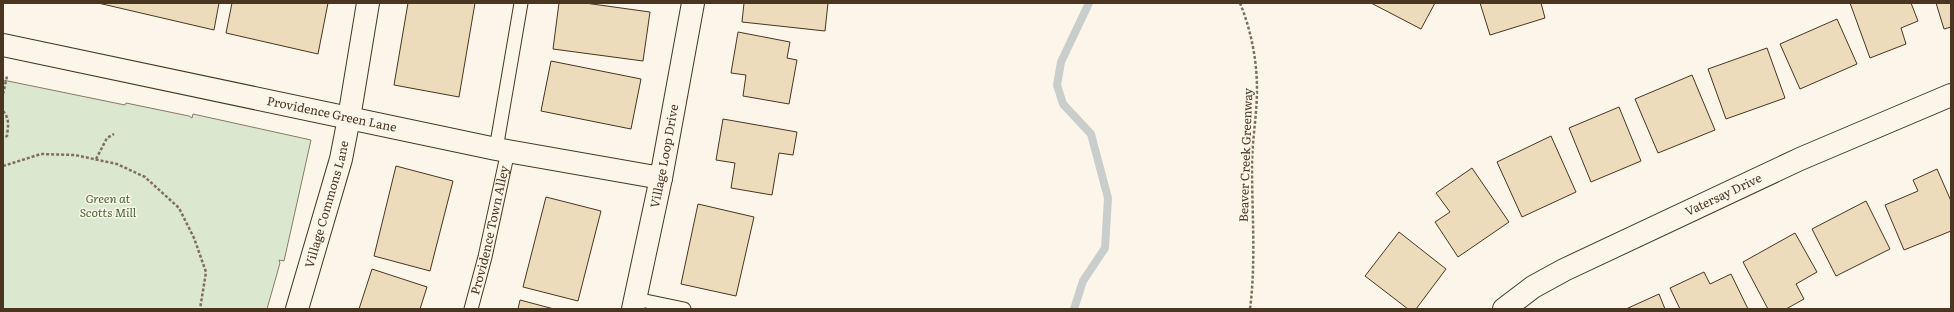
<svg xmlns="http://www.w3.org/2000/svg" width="1954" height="312" viewBox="0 0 1954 312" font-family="Literata,serif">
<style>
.green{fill:#dce7d0;stroke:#887966}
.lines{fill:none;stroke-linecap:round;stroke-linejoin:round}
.stream{stroke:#c9cecd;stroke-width:8}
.building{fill:#ecdcbc;stroke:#4a3520}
.service-casing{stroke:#4a3520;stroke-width:15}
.minor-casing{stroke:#4a3520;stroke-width:24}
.path{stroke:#7f6f5c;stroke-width:2.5;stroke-dasharray:3 2;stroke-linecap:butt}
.service{stroke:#fbf6e9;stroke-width:13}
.minor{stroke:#fbf6e9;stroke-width:22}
.labels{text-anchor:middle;stroke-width:3;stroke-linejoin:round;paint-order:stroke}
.street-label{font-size:12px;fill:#4a3520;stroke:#fbf6e9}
.park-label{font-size:12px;font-style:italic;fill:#436837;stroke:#fbf6e9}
</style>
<rect width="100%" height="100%" fill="#fbf6e9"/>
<path class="green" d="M 3,80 L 125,105 L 126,103 L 189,116 L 192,118 L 193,114 L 311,140 L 284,261 L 279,260 L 280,263 L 267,309 L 3,309 Z"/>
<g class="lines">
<path class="stream" d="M 1074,309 L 1083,281 L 1105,248 L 1108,198 L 1091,134 L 1063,104 L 1057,85 L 1061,62 L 1089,3"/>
</g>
<path class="building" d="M 98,3 L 219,3 L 214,30 Z
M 232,3 L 328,3 L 318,54 L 226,33 Z
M 408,3 L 475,3 L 459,97 L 394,85 Z
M 559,3 L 585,3 L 650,12 L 643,61 L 553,49 Z
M 744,3 L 828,3 L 825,31 L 742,22 Z
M 1371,3 L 1435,3 L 1421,29 Z
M 1480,3 L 1541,3 L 1545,18 L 1490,35 Z
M 1850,3 L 1911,3 L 1918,21 L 1901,28 L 1906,44 L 1870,58 Z
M 1936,3 L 1951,3 L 1951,27 L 1944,29 Z
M 1837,19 L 1857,64 L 1800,89 L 1780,44 Z
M 738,32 L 790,42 L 787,58 L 797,60 L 789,104 L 743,96 L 746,75 L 731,73 Z
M 1767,48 L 1785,98 L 1726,119 L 1708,69 Z
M 551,61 L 641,79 L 631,129 L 541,111 Z
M 1692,75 L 1715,130 L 1658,153 L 1635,99 Z
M 1619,107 L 1641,161 L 1591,182 L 1569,128 Z
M 723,119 L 797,132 L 793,155 L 779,153 L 772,195 L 731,188 L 735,163 L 716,160 Z
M 1551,136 L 1576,192 L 1522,217 L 1497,162 Z
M 396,166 L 453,181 L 430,271 L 374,256 Z
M 1472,168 L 1509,222 L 1458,257 L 1435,222 L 1450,212 L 1436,193 Z
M 1937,169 L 1951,201 L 1951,231 L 1904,250 L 1885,205 L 1918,191 L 1913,180 Z
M 546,197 L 601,211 L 578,301 L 523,287 Z
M 1866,201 L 1890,249 L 1836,276 L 1812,229 Z
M 698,204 L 754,217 L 736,296 L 681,284 Z
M 1399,232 L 1446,269 L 1416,309 L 1408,309 L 1365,276 Z
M 1795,233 L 1817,272 L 1796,284 L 1804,299 L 1786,309 L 1768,309 L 1743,262 Z
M 372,269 L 427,287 L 420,309 L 359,309 Z
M 1704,272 L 1710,284 L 1731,274 L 1748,309 L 1680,309 L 1670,288 Z
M 1659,294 L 1665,309 L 1626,309 Z
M 520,300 L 554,309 L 518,309 Z"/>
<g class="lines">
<defs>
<g id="service">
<path d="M 496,149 L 521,3"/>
<path d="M 636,299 L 684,309"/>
<path id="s1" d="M 471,309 L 485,257 L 508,151"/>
</g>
<g id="minor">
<path id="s2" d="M 3,45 L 496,149 L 661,178"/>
<path id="s3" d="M 297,309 L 341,159 L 349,118 L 368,3"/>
<path id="s4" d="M 633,309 L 661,178 L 693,3"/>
<path id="s5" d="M 1504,309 L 1533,287 L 1564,270 L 1800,159 L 1951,95"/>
</g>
</defs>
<use href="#service" class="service-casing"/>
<use href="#minor" class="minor-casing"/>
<path class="path" d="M 1240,3 C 1251,30 1257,60 1257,89 C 1257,115 1252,140 1252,166 C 1252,213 1256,262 1250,309
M 3,94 L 7,76
M 3,111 C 10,119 8,126 7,136 L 3,138
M 96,159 L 107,138 L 114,134
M 3,166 L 41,154 L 75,155 L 117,164 L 145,177 L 179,208 L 194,238 L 206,272 L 200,309"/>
<use href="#service" class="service"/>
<use href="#minor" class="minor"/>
</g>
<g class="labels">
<g class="street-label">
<text dy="4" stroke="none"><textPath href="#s2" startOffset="336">Providence Green Lane</textPath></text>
<text transform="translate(1246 155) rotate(-88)" y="4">Beaver Creek Greenway</text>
<text dy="4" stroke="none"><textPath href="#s4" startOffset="156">Village Loop Drive</textPath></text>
<text dy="4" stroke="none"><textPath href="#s5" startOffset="248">Vatersay Drive</textPath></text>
<text dy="4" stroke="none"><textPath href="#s3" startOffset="109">Village Commons Lane</textPath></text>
<text dy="4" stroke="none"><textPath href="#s1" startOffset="81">Providence Town Alley</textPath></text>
</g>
<g class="park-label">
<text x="108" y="203">Green at<tspan x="108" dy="14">Scotts Mill</tspan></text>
</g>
</g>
<rect width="1954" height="312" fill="none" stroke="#4a3520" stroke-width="8"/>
</svg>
